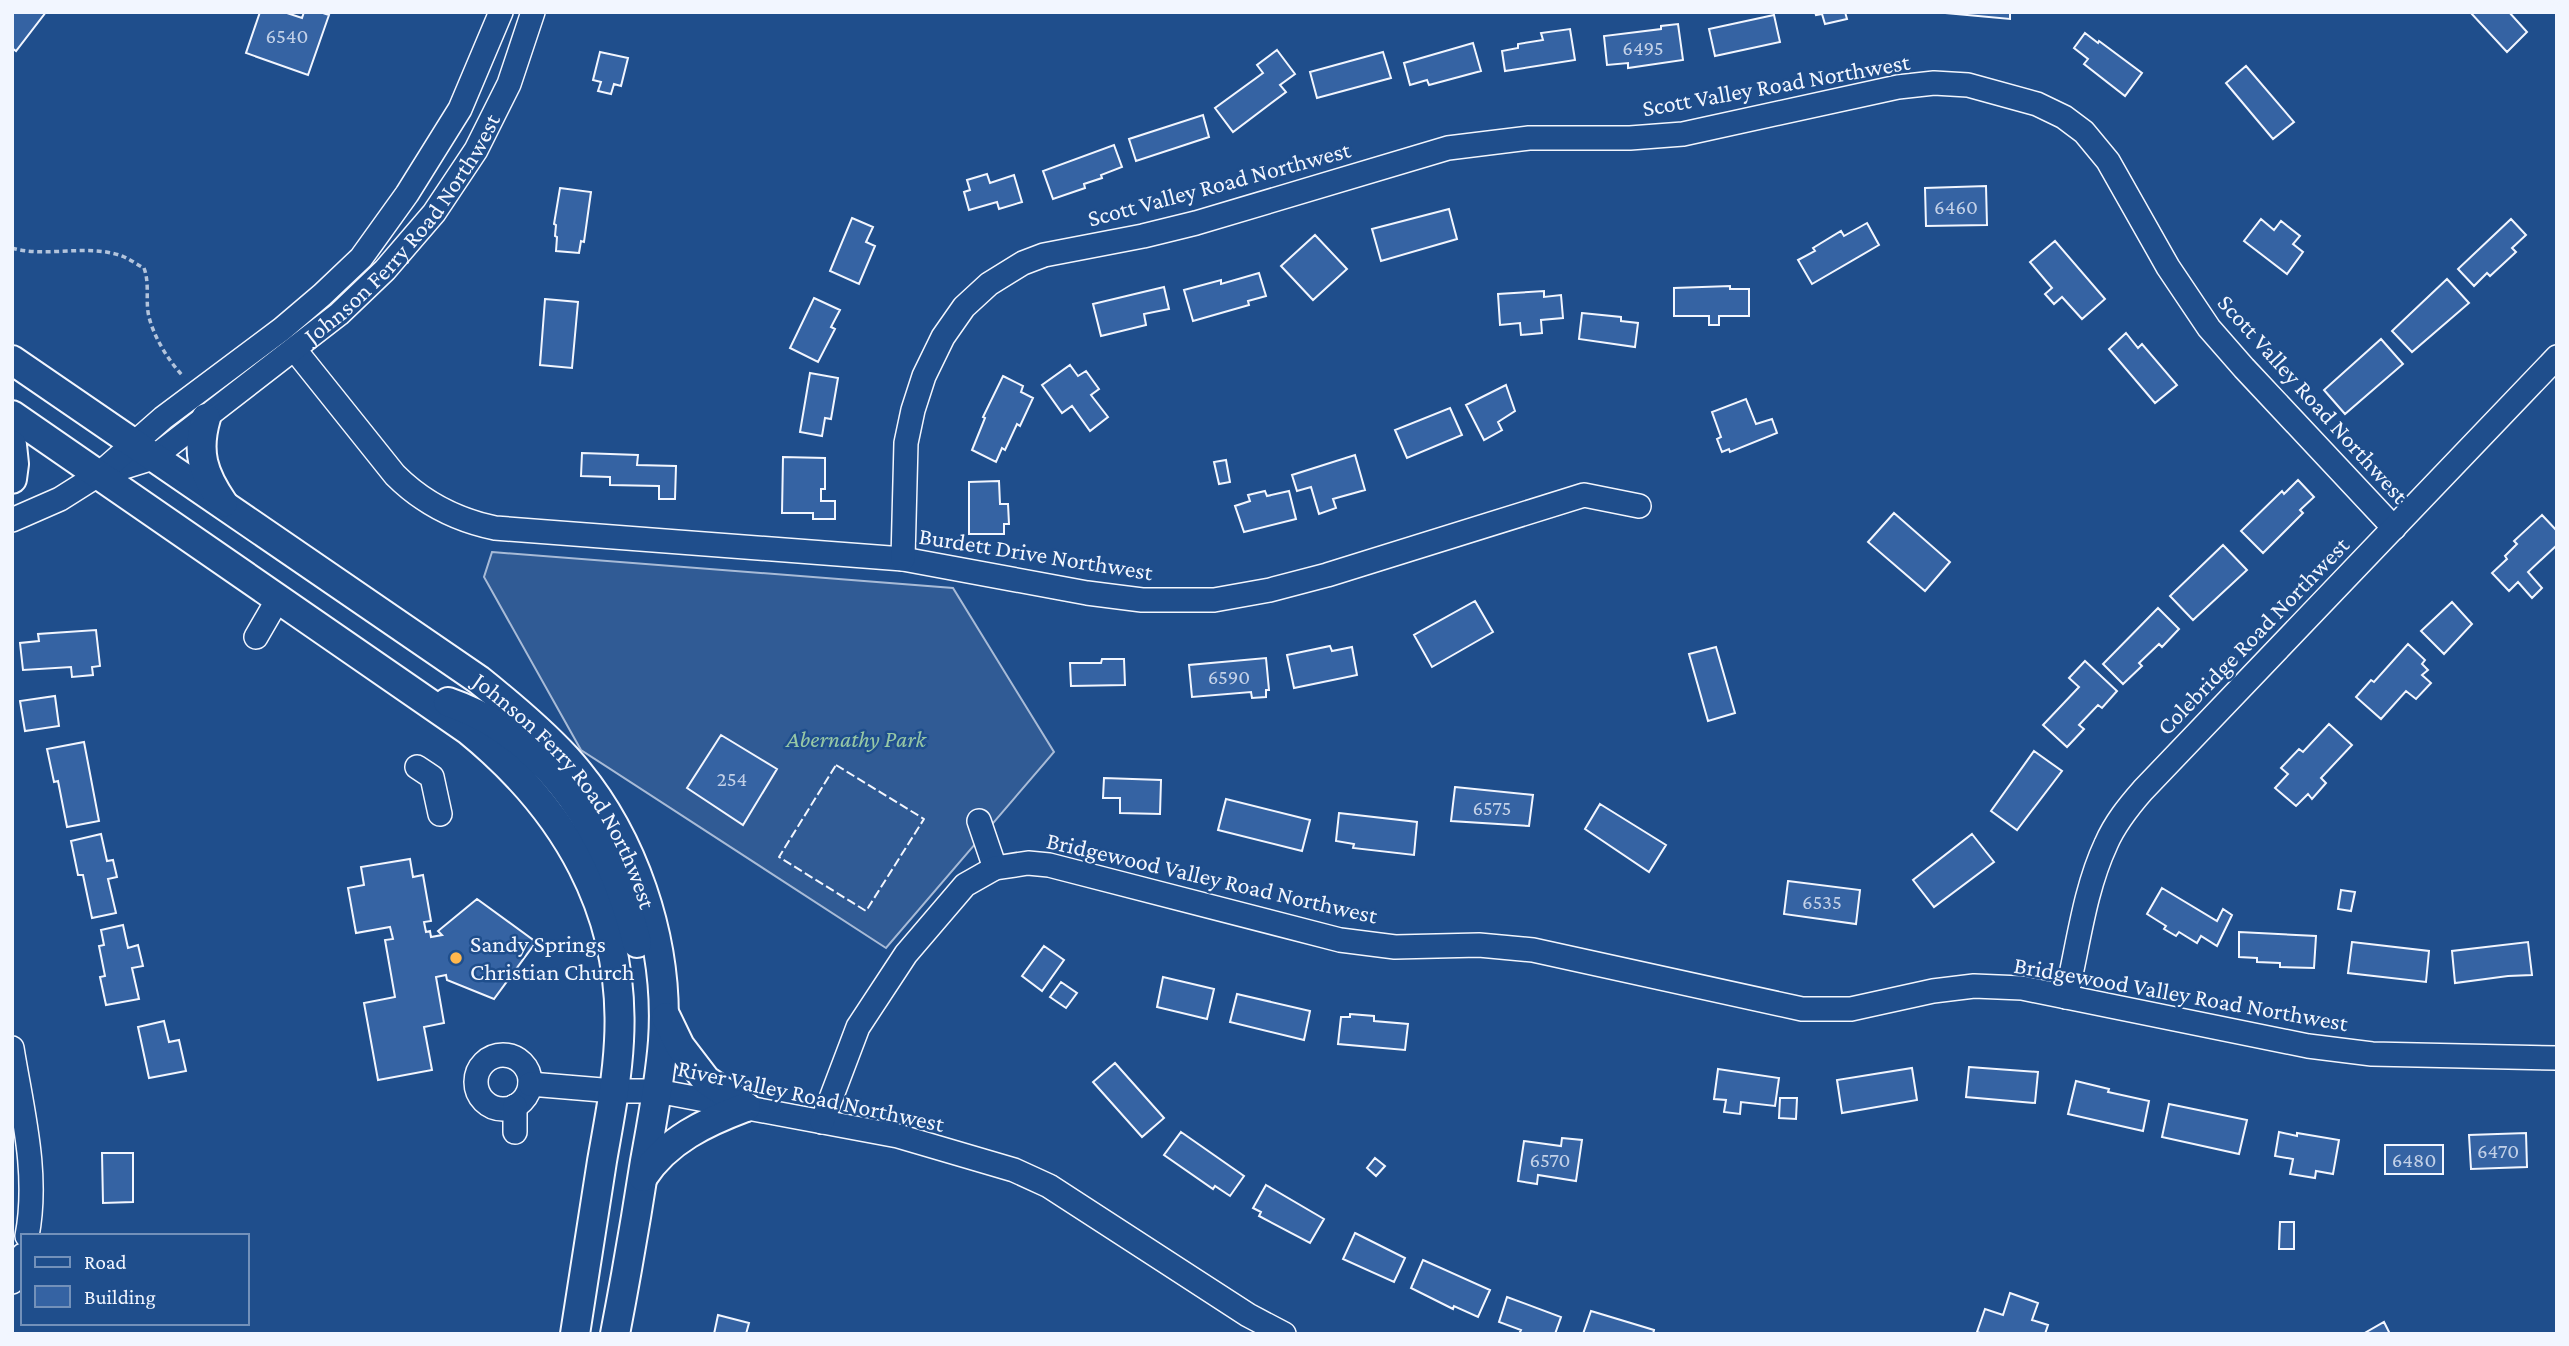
<svg xmlns="http://www.w3.org/2000/svg" width="2569" height="1346" viewBox="0 0 2569 1346" font-family="'Crimson Pro',serif">
<style>
.built{fill:#305b95;stroke:#a8bbd7;stroke-width:2}
.building{fill:#3563a3;stroke:#f2f6ff;stroke-width:2}
.lines{fill:none;stroke-linecap:round;stroke-linejoin:round}
.minor-casing{stroke:#f2f6ff;stroke-width:26}
.major-casing{stroke:#f2f6ff;stroke-width:32}
.path{stroke:#b3c4dc;stroke-width:3.5;stroke-dasharray:5 3.5;stroke-linecap:butt}
.minor{stroke:#1f4e8c;stroke-width:23}
.major{stroke:#1f4e8c;stroke-width:28}
.fence{stroke:#f2f6ff;stroke-width:2;stroke-dasharray:9 3.5;stroke-linecap:butt}
.poi-dot{fill:#ffb74d;stroke:#1f4e8c;stroke-width:2.5}
.labels{text-anchor:middle;stroke-width:5;stroke-linejoin:round;paint-order:stroke}
.number-label{font-size:21px;fill:#c3d1e8}
.street-label{font-size:24px;fill:#f2f6ff;stroke:#1f4e8c}
.park-label{font-size:24px;font-style:italic;fill:#97c8a6;stroke:#1f4e8c}
.poi-label{font-size:24px;fill:#f2f6ff;stroke:#1f4e8c;text-anchor:start}
</style>
<rect width="100%" height="100%" fill="#1f4e8c"/>
<path class="built" d="M 492,552 L 953,588 L 1054,752 L 886,948 L 581,750 L 484,577 Z"/>
<path class="building" d="M 12,12 L 46,12 L 16,51 L 12,48 Z
M 260,12 L 284,12 L 302,18 L 304,12 L 320,12 L 329,15 L 308,75 L 246,53 Z
M 1815,12 L 1845,12 L 1847,19 L 1825,24 L 1822,14 L 1816,15 Z
M 2010,12 L 2010,19 L 1946,13 L 1946,12 Z
M 2470,12 L 2509,12 L 2527,32 L 2507,52 Z
M 1774,15 L 1780,42 L 1715,56 L 1709,29 Z
M 1678,24 L 1683,60 L 1628,68 L 1628,63 L 1607,65 L 1604,36 L 1661,29 L 1661,26 Z
M 1570,29 L 1575,60 L 1505,71 L 1502,51 L 1518,48 L 1518,44 L 1543,40 L 1541,33 Z
M 2085,33 L 2098,43 L 2099,41 L 2142,73 L 2125,96 L 2084,64 L 2088,59 L 2074,48 Z
M 1473,43 L 1481,71 L 1429,85 L 1427,80 L 1410,85 L 1404,63 Z
M 1277,50 L 1295,74 L 1280,85 L 1286,92 L 1233,132 L 1215,108 L 1263,73 L 1257,65 Z
M 600,52 L 628,58 L 621,86 L 614,84 L 611,94 L 598,91 L 601,82 L 593,80 Z
M 1383,52 L 1391,78 L 1317,98 L 1310,72 Z
M 2246,66 L 2294,122 L 2273,139 L 2226,83 Z
M 1203,115 L 1209,137 L 1136,161 L 1129,139 Z
M 1114,145 L 1122,167 L 1101,175 L 1102,178 L 1084,184 L 1085,188 L 1053,199 L 1043,171 Z
M 987,174 L 990,183 L 1014,175 L 1022,202 L 999,209 L 997,202 L 969,210 L 964,192 L 970,190 L 967,180 Z
M 1986,186 L 1987,225 L 1926,226 L 1925,188 Z
M 560,188 L 591,192 L 584,242 L 581,241 L 579,253 L 556,251 L 557,237 L 555,236 L 556,225 L 554,224 Z
M 1449,209 L 1457,239 L 1381,261 L 1372,229 Z
M 852,218 L 873,227 L 866,242 L 875,246 L 859,284 L 830,271 Z
M 2261,219 L 2274,230 L 2281,221 L 2300,236 L 2293,244 L 2303,252 L 2287,274 L 2244,241 Z
M 2511,219 L 2526,235 L 2512,248 L 2516,252 L 2490,276 L 2487,273 L 2474,286 L 2458,269 Z
M 1867,223 L 1879,245 L 1812,284 L 1798,260 L 1815,251 L 1813,248 L 1841,231 L 1844,236 Z
M 1315,235 L 1347,269 L 1313,300 L 1281,266 Z
M 2055,241 L 2105,299 L 2082,319 L 2062,297 L 2054,304 L 2045,294 L 2052,288 L 2030,262 Z
M 1259,273 L 1266,296 L 1248,301 L 1249,305 L 1193,321 L 1184,290 L 1221,280 L 1221,284 Z
M 2447,279 L 2469,303 L 2412,352 L 2392,331 Z
M 1730,286 L 1730,289 L 1749,289 L 1749,316 L 1719,316 L 1719,325 L 1709,325 L 1709,316 L 1674,316 L 1674,288 Z
M 1164,287 L 1169,309 L 1144,314 L 1146,325 L 1101,336 L 1093,304 Z
M 1544,291 L 1544,297 L 1561,295 L 1563,318 L 1541,320 L 1542,333 L 1521,335 L 1520,323 L 1500,325 L 1498,294 Z
M 814,298 L 840,310 L 831,327 L 835,329 L 818,362 L 790,348 Z
M 545,299 L 578,302 L 572,368 L 540,365 Z
M 1582,313 L 1621,317 L 1621,321 L 1638,323 L 1635,347 L 1579,339 Z
M 2126,333 L 2138,348 L 2142,344 L 2177,385 L 2155,403 L 2109,349 Z
M 2381,339 L 2403,364 L 2345,414 L 2324,390 Z
M 1070,365 L 1078,376 L 1086,371 L 1099,389 L 1091,395 L 1108,417 L 1090,431 L 1072,406 L 1062,413 L 1042,385 Z
M 810,373 L 838,378 L 831,419 L 825,418 L 822,436 L 800,432 Z
M 1003,376 L 1023,386 L 1021,392 L 1033,398 L 1020,426 L 1017,424 L 1005,450 L 1002,448 L 996,462 L 972,450 L 985,418 L 983,417 Z
M 1506,385 L 1515,411 L 1498,422 L 1502,430 L 1484,440 L 1466,405 Z
M 1746,399 L 1756,424 L 1772,419 L 1777,433 L 1730,452 L 1729,449 L 1722,452 L 1717,439 L 1721,437 L 1712,412 Z
M 1450,408 L 1462,435 L 1407,458 L 1395,430 Z
M 582,453 L 638,455 L 637,465 L 676,466 L 675,499 L 659,499 L 659,486 L 610,485 L 610,477 L 581,476 Z
M 1355,455 L 1365,490 L 1333,499 L 1336,508 L 1319,514 L 1311,487 L 1297,491 L 1292,475 Z
M 783,457 L 825,458 L 825,489 L 821,489 L 821,501 L 835,501 L 835,519 L 813,519 L 813,513 L 782,513 Z
M 1226,460 L 1230,482 L 1219,484 L 1214,462 Z
M 2298,480 L 2314,497 L 2300,510 L 2303,513 L 2263,553 L 2241,531 L 2282,491 L 2284,494 Z
M 999,481 L 1000,504 L 1008,504 L 1009,524 L 1004,524 L 1004,534 L 969,534 L 969,482 Z
M 1265,491 L 1267,496 L 1289,491 L 1296,519 L 1244,532 L 1235,506 L 1250,501 L 1248,495 Z
M 1894,513 L 1950,562 L 1925,591 L 1868,542 Z
M 2542,515 L 2557,531 L 2557,545 L 2528,572 L 2542,588 L 2532,598 L 2518,582 L 2509,591 L 2492,573 L 2507,559 L 2505,556 L 2517,544 L 2514,541 Z
M 2223,545 L 2247,570 L 2193,620 L 2170,596 Z
M 1475,601 L 1493,632 L 1432,667 L 1414,635 Z
M 2452,602 L 2472,624 L 2444,654 L 2421,631 Z
M 2158,608 L 2179,629 L 2162,647 L 2159,644 L 2139,663 L 2142,666 L 2123,684 L 2103,664 Z
M 96,630 L 100,666 L 92,667 L 93,675 L 72,677 L 71,667 L 23,670 L 20,643 L 39,641 L 38,634 Z
M 2408,644 L 2425,660 L 2422,664 L 2428,670 L 2422,675 L 2431,683 L 2416,699 L 2406,691 L 2381,719 L 2356,697 L 2371,680 L 2374,682 Z
M 1330,646 L 1332,651 L 1352,647 L 1357,675 L 1294,688 L 1287,655 Z
M 1716,647 L 1735,713 L 1708,721 L 1689,654 Z
M 1266,658 L 1269,690 L 1266,690 L 1266,697 L 1252,698 L 1251,692 L 1192,697 L 1189,665 Z
M 1102,659 L 1124,659 L 1125,685 L 1071,686 L 1070,663 L 1101,663 Z
M 2085,661 L 2117,691 L 2102,708 L 2098,705 L 2079,725 L 2084,729 L 2067,747 L 2043,725 L 2079,687 L 2069,678 Z
M 55,696 L 59,726 L 25,731 L 20,701 Z
M 2329,724 L 2352,745 L 2321,778 L 2326,783 L 2312,799 L 2308,794 L 2296,806 L 2275,788 L 2288,774 L 2281,768 L 2299,749 L 2303,752 Z
M 721,735 L 777,769 L 743,825 L 687,788 Z
M 84,742 L 99,821 L 67,827 L 58,781 L 54,782 L 47,749 Z
M 2034,751 L 2062,771 L 2017,830 L 1991,811 Z
M 1104,778 L 1161,780 L 1160,814 L 1120,813 L 1120,798 L 1103,798 Z
M 1455,787 L 1533,795 L 1529,826 L 1451,821 Z
M 1226,799 L 1310,820 L 1302,851 L 1218,830 Z
M 1600,804 L 1666,845 L 1649,872 L 1585,829 Z
M 1339,813 L 1417,822 L 1414,855 L 1353,848 L 1354,844 L 1336,841 Z
M 101,834 L 107,861 L 113,860 L 117,877 L 108,879 L 116,913 L 92,918 L 83,875 L 78,875 L 71,841 Z
M 1972,834 L 1994,862 L 1934,907 L 1913,880 Z
M 410,859 L 413,877 L 423,875 L 431,921 L 424,922 L 426,932 L 430,931 L 431,937 L 442,935 L 438,931 L 477,899 L 536,942 L 494,999 L 447,980 L 446,975 L 436,977 L 444,1023 L 424,1027 L 432,1070 L 378,1080 L 364,1003 L 395,997 L 385,940 L 393,939 L 390,927 L 356,933 L 348,888 L 364,885 L 361,867 Z
M 1788,881 L 1860,890 L 1856,924 L 1784,914 Z
M 2162,888 L 2217,921 L 2223,909 L 2232,915 L 2217,946 L 2201,936 L 2197,943 L 2179,932 L 2176,936 L 2164,929 L 2166,926 L 2147,914 Z
M 2341,890 L 2355,892 L 2351,911 L 2338,909 Z
M 123,925 L 128,948 L 138,945 L 143,966 L 132,968 L 139,999 L 106,1005 L 100,977 L 105,976 L 99,946 L 104,945 L 101,930 Z
M 2239,932 L 2316,936 L 2314,968 L 2280,967 L 2280,963 L 2257,962 L 2257,958 L 2239,957 Z
M 2352,942 L 2429,951 L 2426,982 L 2348,973 Z
M 2528,942 L 2532,975 L 2508,976 L 2455,983 L 2452,951 Z
M 1044,946 L 1064,960 L 1042,991 L 1022,976 Z
M 1163,977 L 1214,989 L 1207,1019 L 1157,1007 Z
M 1061,982 L 1077,993 L 1066,1008 L 1050,997 Z
M 1237,994 L 1310,1011 L 1304,1040 L 1230,1022 Z
M 1350,1014 L 1374,1016 L 1374,1021 L 1408,1024 L 1405,1050 L 1338,1044 L 1341,1017 L 1350,1017 Z
M 164,1021 L 169,1042 L 179,1040 L 186,1071 L 149,1078 L 138,1027 Z
M 1115,1063 L 1164,1118 L 1142,1137 L 1093,1082 Z
M 1969,1067 L 2038,1072 L 2035,1103 L 1966,1097 Z
M 1912,1068 L 1917,1100 L 1842,1113 L 1837,1080 Z
M 1718,1069 L 1779,1078 L 1775,1106 L 1741,1102 L 1740,1114 L 1724,1112 L 1726,1100 L 1714,1099 Z
M 2076,1081 L 2109,1089 L 2108,1092 L 2149,1101 L 2143,1131 L 2068,1114 Z
M 1780,1098 L 1797,1098 L 1796,1119 L 1779,1118 Z
M 2169,1104 L 2247,1120 L 2239,1154 L 2162,1137 Z
M 1181,1132 L 1244,1176 L 1230,1196 L 1215,1186 L 1213,1189 L 1164,1155 Z
M 2279,1132 L 2297,1136 L 2297,1133 L 2339,1140 L 2333,1174 L 2316,1171 L 2315,1178 L 2290,1174 L 2293,1159 L 2275,1156 Z
M 2526,1133 L 2527,1167 L 2471,1169 L 2469,1135 Z
M 1562,1138 L 1582,1140 L 1576,1181 L 1538,1175 L 1537,1184 L 1518,1181 L 1524,1141 L 1561,1146 Z
M 2385,1145 L 2443,1145 L 2443,1174 L 2385,1174 Z
M 102,1153 L 133,1153 L 133,1202 L 103,1203 Z
M 1375,1158 L 1385,1166 L 1376,1176 L 1367,1168 Z
M 1266,1185 L 1324,1219 L 1310,1243 L 1259,1216 L 1261,1212 L 1253,1208 Z
M 2280,1222 L 2294,1222 L 2294,1249 L 2279,1249 Z
M 1355,1233 L 1405,1258 L 1394,1282 L 1343,1259 Z
M 1423,1260 L 1490,1290 L 1478,1317 L 1454,1306 L 1453,1309 L 1411,1288 Z
M 2010,1293 L 2038,1303 L 2032,1320 L 2048,1325 L 2045,1334 L 1983,1334 L 1977,1332 L 1985,1309 L 2003,1315 Z
M 1507,1297 L 1561,1317 L 1555,1334 L 1519,1334 L 1521,1330 L 1499,1322 Z
M 1591,1311 L 1654,1330 L 1653,1334 L 1583,1334 Z
M 718,1315 L 749,1323 L 746,1334 L 714,1334 Z
M 2384,1322 L 2390,1334 L 2363,1334 Z"/>
<g class="lines">
<defs>
<g id="minor">
<path d="M 295,350 L 395,475 C 423,503 456,520 495,528 L 903,559 L 1087,593 L 1142,600 L 1214,600 L 1270,590 L 1327,575 L 1584,495 L 1639,506"/>
<path id="s1" d="M 105,473 L 153,458 L 339,314 L 385,270 L 434,213 L 476,150 L 509,84 L 533,12"/>
<path d="M 12,520 L 60,499 L 98,475 L 163,418 L 282,329 L 322,295 L 361,258 L 407,194 L 460,109 L 501,12"/>
<path d="M 903,559 L 906,443 L 913,410 L 924,376 L 943,337 L 964,307 L 989,284 L 1023,263 L 1044,255 L 1143,236 L 1196,223 L 1448,148 L 1529,138 L 1630,138 L 1683,134 L 1898,87 L 1934,83 L 1968,85 L 2037,104 L 2064,117 L 2084,132 L 2108,161 L 2168,267 L 2209,328 L 2244,368 L 2394,528"/>
<path d="M 256,637 L 278,599"/>
<path d="M 417,767 L 432,777 L 440,814"/>
<path d="M 979,821 L 995,868"/>
<path d="M 2066,997 C 2078,947 2084,891 2106,844 C 2115,823 2129,806 2143,790 L 2557,357"/>
<path d="M 12,1048 C 22,1110 39,1173 27,1236"/>
<circle cx="503" cy="1082" r="27"/>
<path d="M 530,1084 L 614,1091 L 657,1091 L 898,1136 L 1014,1170 L 1049,1186 L 1248,1315 L 1284,1334"/>
<path d="M 822,1122 L 858,1027 L 906,954 L 965,885 L 995,868 L 1028,863 L 1049,865 L 1340,940 L 1395,947 L 1479,945 L 1533,950 L 1802,1009 L 1851,1009 L 1933,991 L 1974,986 L 2022,988 L 2308,1046 L 2372,1054 L 2557,1058"/>
<path d="M 515,1132 L 515,1106"/>
<path d="M 12,1282 L 23,1255"/>
</g>
<g id="major">
<path id="s2" d="M 12,360 L 479,680 C 509,704 539,729 566,758 C 633,832 670,940 663,1041 C 660,1081 652,1122 645,1161 C 636,1219 626,1277 615,1334"/>
<path d="M 12,415 L 468,730 C 565,809 626,912 619,1041 C 617,1081 609,1121 602,1161 C 593,1219 584,1276 575,1334"/>
<path d="M 206,418 C 196,452 203,474 223,503"/>
<path d="M 12,445 L 14,464 L 12,479"/>
<path d="M 448,702 C 551,737 612,841 637,943"/>
<path d="M 666,1017 L 680,1046 L 706,1080 L 746,1107"/>
<path d="M 643,1177 C 667,1140 706,1122 746,1107"/>
</g>
</defs>
<use href="#minor" class="minor-casing"/>
<use href="#major" class="major-casing"/>
<path class="path" d="M 12,248 C 46,258 84,244 119,255 C 127,257 136,264 144,268 C 150,284 145,301 149,317 C 154,337 168,360 182,375"/>
<use href="#minor" class="minor"/>
<use href="#major" class="major"/>
<path class="fence" d="M 836,765 L 924,819 L 866,911 L 779,857 Z"/>
</g>
<circle class="poi-dot" cx="456" cy="958" r="7"/>
<g class="labels">
<g class="number-label">
<text x="287" y="43">6540</text>
<text x="1643" y="55">6495</text>
<text x="1956" y="214">6460</text>
<text x="1229" y="684">6590</text>
<text x="732" y="786">254</text>
<text x="1492" y="815">6575</text>
<text x="1822" y="909">6535</text>
<text x="2498" y="1158">6470</text>
<text x="1550" y="1167">6570</text>
<text x="2414" y="1167">6480</text>
</g>
<g class="street-label">
<text transform="translate(1776 85) rotate(-10)" y="8">Scott Valley Road Northwest</text>
<text transform="translate(1219 184) rotate(-15)" y="8">Scott Valley Road Northwest</text>
<text dy="8" stroke="none"><textPath href="#s1" startOffset="392">Johnson Ferry Road Northwest</textPath></text>
<text transform="translate(2313 399) rotate(48)" y="8">Scott Valley Road Northwest</text>
<text transform="translate(1036 554) rotate(9)" y="8">Burdett Drive Northwest</text>
<text transform="translate(2253 636) rotate(-46)" y="8">Colebridge Road Northwest</text>
<text dy="8" stroke="none"><textPath href="#s2" startOffset="709">Johnson Ferry Road Northwest</textPath></text>
<text transform="translate(1212 878) rotate(13)" y="8">Bridgewood Valley Road Northwest</text>
<text transform="translate(2181 994) rotate(10)" y="8">Bridgewood Valley Road Northwest</text>
<text transform="translate(811 1096) rotate(12)" y="8">River Valley Road Northwest</text>
</g>
<g class="park-label">
<text x="856" y="747">Abernathy Park</text>
</g>
<g class="poi-label">
<text x="470" y="952">Sandy Springs<tspan x="470" dy="28">Christian Church</tspan></text>
</g>
</g>
<rect width="2569" height="1346" fill="none" stroke="#f2f6ff" stroke-width="28"/>
<rect x="21" y="1234" width="228" height="91" fill="#1f4e8c" stroke="#7391ba" stroke-width="2"/>
<rect x="35" y="1257" width="35" height="10" fill="#1f4e8c" stroke="#7391ba" stroke-width="2"/>
<text x="84" y="1269" font-size="21" fill="#f2f6ff">Road</text>
<rect x="35" y="1286" width="35" height="21" fill="#3563a3" stroke="#7391ba" stroke-width="2"/>
<text x="84" y="1304" font-size="21" fill="#f2f6ff">Building</text>
</svg>
